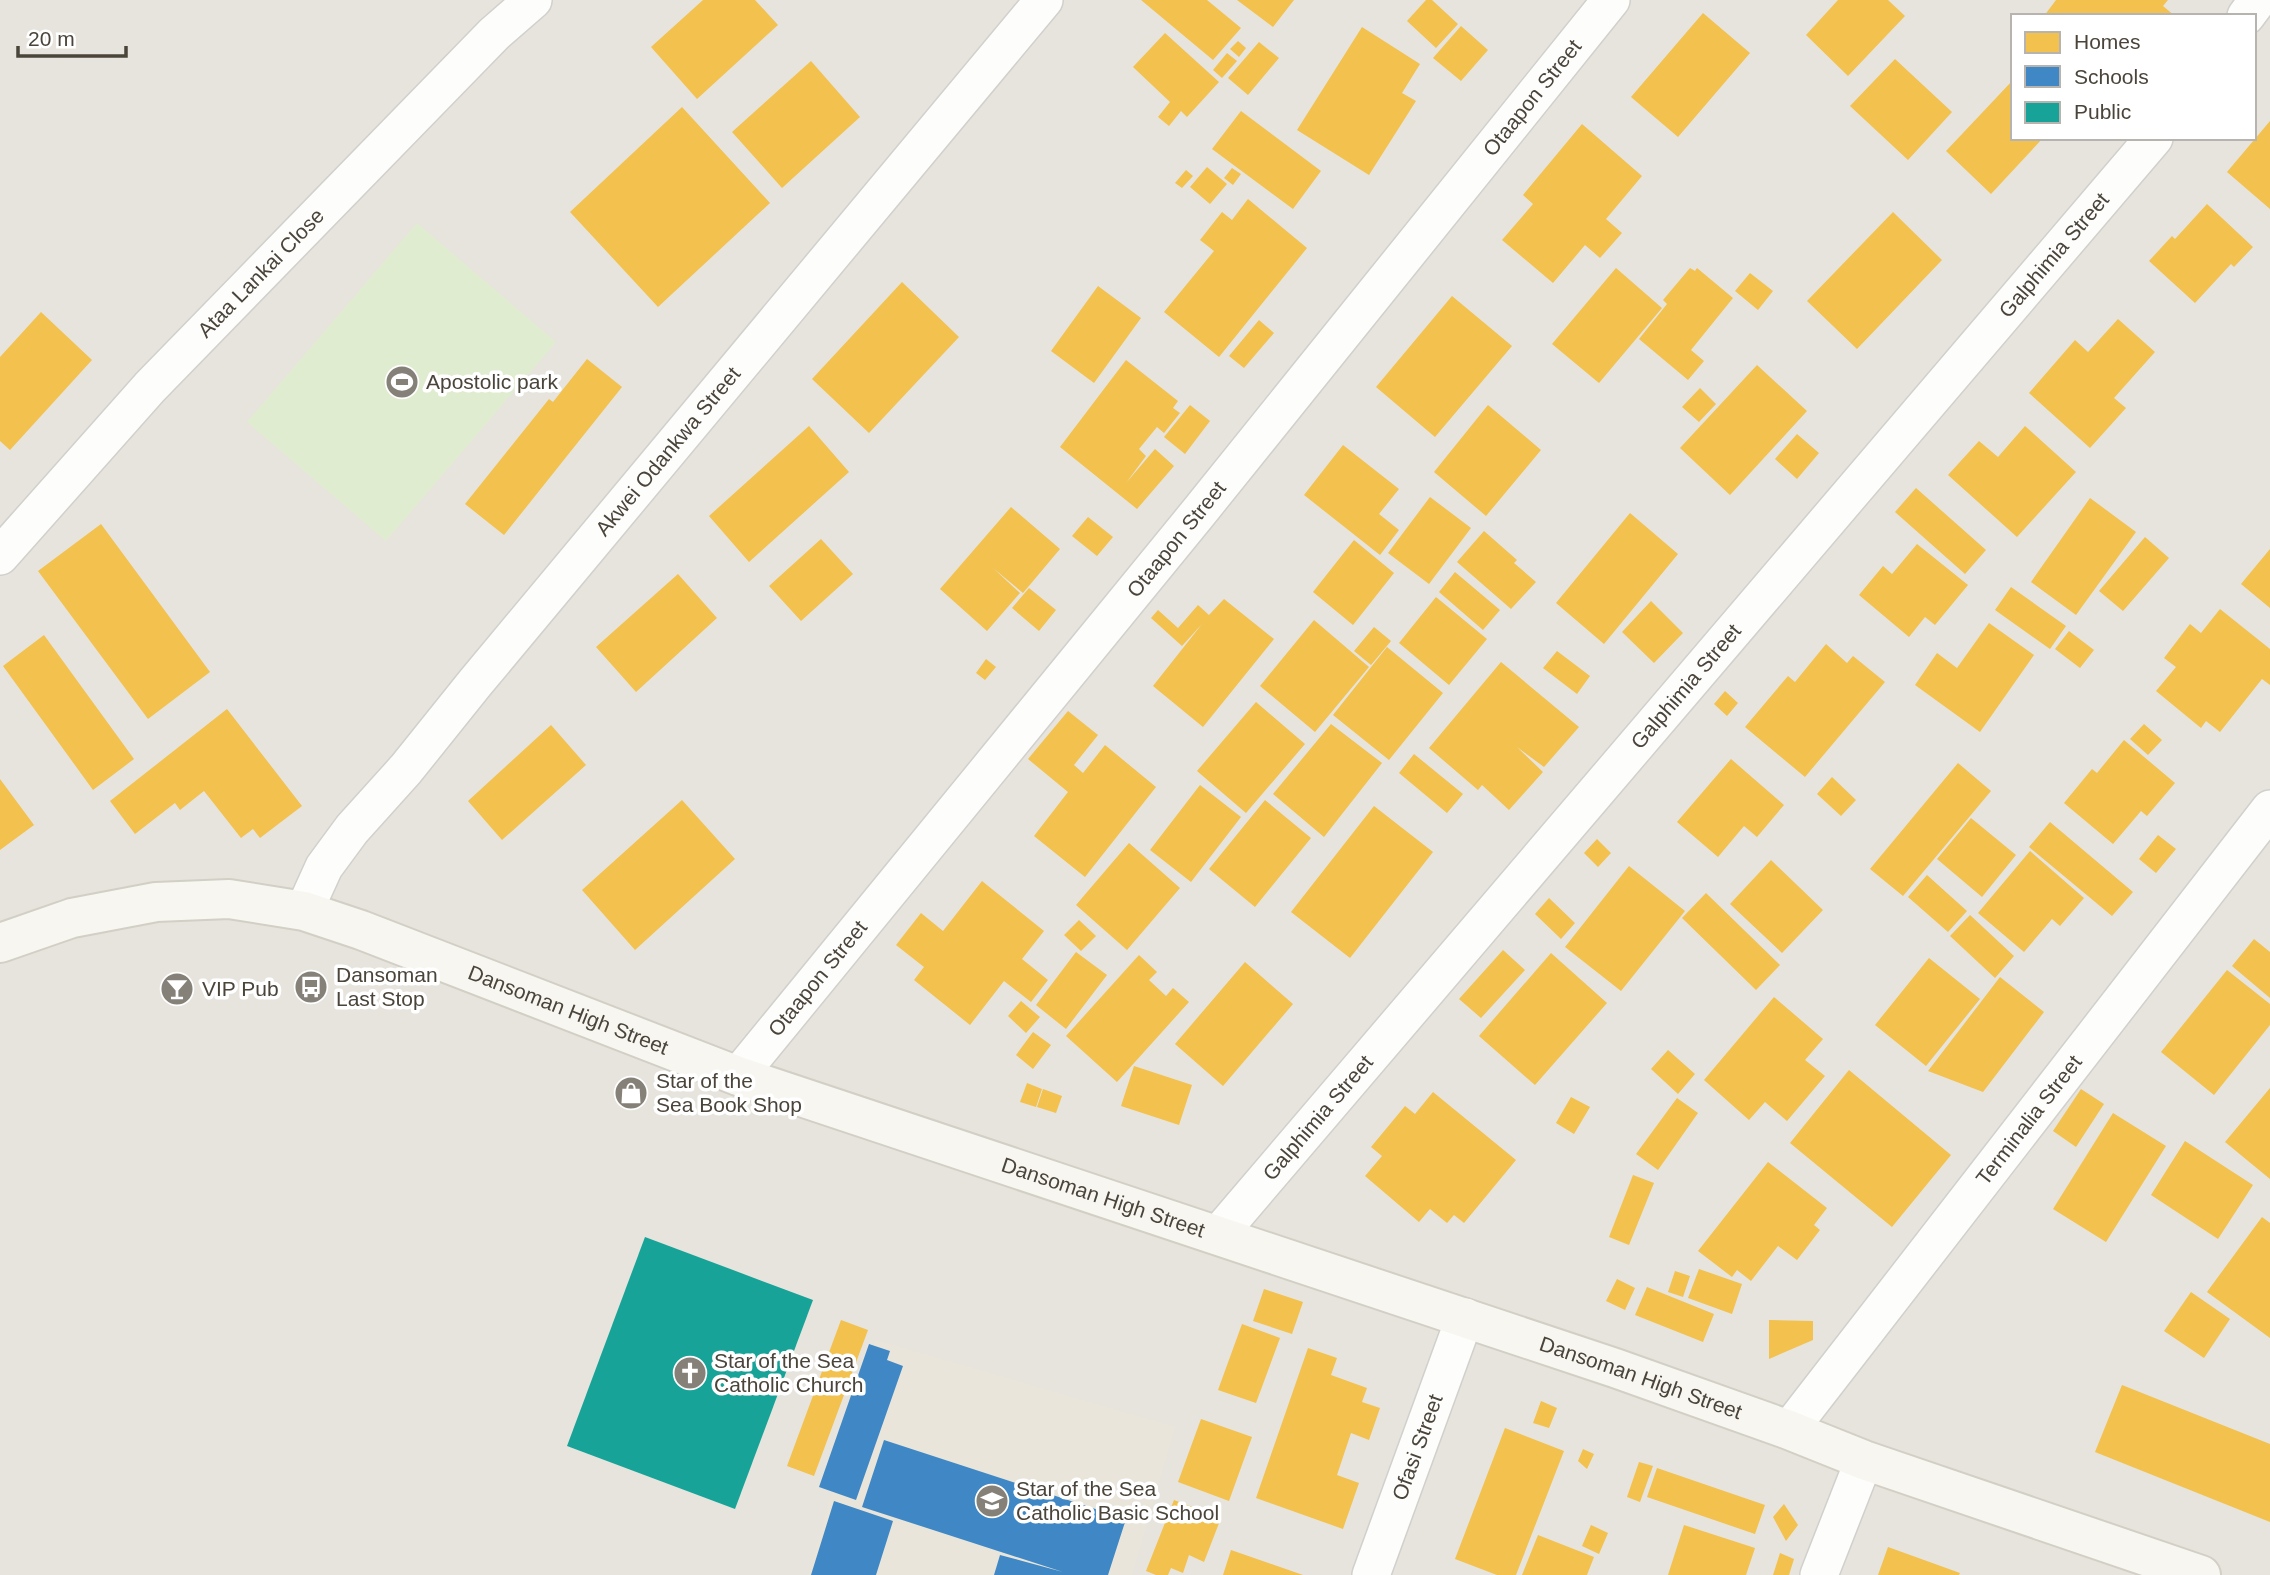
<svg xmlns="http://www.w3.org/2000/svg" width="2270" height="1575" viewBox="0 0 2270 1575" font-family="Arial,sans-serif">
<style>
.residential{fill:#e7e4dd;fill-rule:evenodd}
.education{fill:#e9e5da}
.green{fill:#e0ecd0}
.homes{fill:#f2c14e}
.schools{fill:#3f88c5}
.public{fill:#17a398}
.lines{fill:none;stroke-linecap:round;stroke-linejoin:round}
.street-casing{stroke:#d1d0cc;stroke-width:40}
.secondary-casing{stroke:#d2cfc5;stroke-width:42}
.street{stroke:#fdfdfc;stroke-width:37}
.secondary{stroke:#f7f6f1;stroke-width:38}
.labels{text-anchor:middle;stroke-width:7;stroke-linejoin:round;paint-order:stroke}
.street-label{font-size:21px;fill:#4a443a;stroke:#fff}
.poi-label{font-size:21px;fill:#4a443a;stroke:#fff;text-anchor:start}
</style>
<rect width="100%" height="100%" fill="#f3f2ee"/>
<path class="residential" d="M 0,0 L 2270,0 L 2270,1575 L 0,1575 ZM 2013,16 L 2254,16 L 2254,138 L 2013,138 Z"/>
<path class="education" d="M 876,1340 L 1175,1427 L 1132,1575 L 808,1575 Z"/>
<path class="green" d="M 417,223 L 556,342 L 386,541 L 247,422 Z"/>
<path class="homes" d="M 703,0 L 755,0 L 778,25 L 697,99 L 651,47 Z
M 1141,0 L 1207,0 L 1241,28 L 1213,60 Z
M 1237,0 L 1294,0 L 1273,27 Z
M 1426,0 L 1432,0 L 1458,24 L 1436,48 L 1407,21 Z
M 1838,0 L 1888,0 L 1905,16 L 1848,76 L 1806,35 Z
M 2056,0 L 2168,0 L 2163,6 L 2175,16 L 2044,16 Z
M 1703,13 L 1750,53 L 1678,137 L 1631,97 Z
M 1461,26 L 1488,50 L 1461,81 L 1433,58 Z
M 1362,27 L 1420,64 L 1402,93 L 1416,101 L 1369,175 L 1297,130 Z
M 1165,33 L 1219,82 L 1187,117 L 1181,111 L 1169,126 L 1158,117 L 1170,102 L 1133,67 Z
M 1238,41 L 1246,48 L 1239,57 L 1230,49 Z
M 1259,42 L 1279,58 L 1248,95 L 1228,78 Z
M 1227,53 L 1237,61 L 1222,78 L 1213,70 Z
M 1895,59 L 1952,112 L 1908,160 L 1850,106 Z
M 811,61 L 860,117 L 782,188 L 732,132 Z
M 2013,80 L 2013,138 L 2043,138 L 1991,194 L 1946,151 Z
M 682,107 L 770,203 L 658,307 L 570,212 Z
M 1241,111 L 1321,171 L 1293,209 L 1212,149 Z
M 2270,121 L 2270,209 L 2227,172 Z
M 1582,124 L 1642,176 L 1606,219 L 1622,233 L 1600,258 L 1585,245 L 1553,283 L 1502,240 L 1533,204 L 1523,195 Z
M 1207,167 L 1227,184 L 1210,204 L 1190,187 Z
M 1232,168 L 1241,174 L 1233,185 L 1224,178 Z
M 1186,170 L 1193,176 L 1182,188 L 1175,183 Z
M 1248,199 L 1307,248 L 1219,357 L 1164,312 L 1214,251 L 1200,240 L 1222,212 L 1232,220 Z
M 2207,204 L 2253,247 L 2234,267 L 2231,264 L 2195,303 L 2149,261 L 2172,236 L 2175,239 Z
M 1893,212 L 1942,260 L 1857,349 L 1807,301 Z
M 1616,268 L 1662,308 L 1599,383 L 1552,344 Z
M 1690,268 L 1695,271 L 1697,268 L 1733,298 L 1691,350 L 1704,361 L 1688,380 L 1639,339 L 1667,304 L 1663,300 Z
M 1750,273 L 1773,291 L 1758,310 L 1735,291 Z
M 902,282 L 959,337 L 869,433 L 812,379 Z
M 1098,286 L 1141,318 L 1094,383 L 1051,351 Z
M 1452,296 L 1512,346 L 1435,437 L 1376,387 Z
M 41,312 L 92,360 L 10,450 L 0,441 L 0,357 Z
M 2118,319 L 2155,352 L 2114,398 L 2126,408 L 2090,448 L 2029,393 L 2075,340 L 2088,352 Z
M 1259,320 L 1274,333 L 1244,368 L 1229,356 Z
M 587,359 L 622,387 L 504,535 L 465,504 L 549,399 L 553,402 Z
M 1126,360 L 1178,401 L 1173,408 L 1180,413 L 1164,433 L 1157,427 L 1139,449 L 1146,456 L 1126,483 L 1155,449 L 1174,466 L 1137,509 L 1060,447 Z
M 1757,365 L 1807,411 L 1730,495 L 1680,448 Z
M 1700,388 L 1716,404 L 1699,422 L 1682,407 Z
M 1190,405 L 1210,421 L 1185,454 L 1164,437 Z
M 1488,405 L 1541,450 L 1486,516 L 1434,472 Z
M 809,426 L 849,472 L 749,562 L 709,516 Z
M 2025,426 L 2076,472 L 2017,537 L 1948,475 L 1979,441 L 1998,457 Z
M 1797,434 L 1819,453 L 1797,479 L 1775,459 Z
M 1343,445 L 1399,489 L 1379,514 L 1399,530 L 1380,555 L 1304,495 Z
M 1916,488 L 1986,550 L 1965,574 L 1895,512 Z
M 1430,497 L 1471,528 L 1429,584 L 1388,553 Z
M 2090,498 L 2136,532 L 2076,615 L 2031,582 Z
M 1011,507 L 1060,549 L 1023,593 L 993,568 L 1020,593 L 987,631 L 940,589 Z
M 1630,513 L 1678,554 L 1604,644 L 1556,603 Z
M 1088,517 L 1113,537 L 1097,556 L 1072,536 Z
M 101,524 L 210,672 L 148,719 L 38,571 Z
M 1484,531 L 1517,560 L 1514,563 L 1536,582 L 1511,609 L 1457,562 Z
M 2145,537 L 2169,558 L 2123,611 L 2099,591 Z
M 821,539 L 853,574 L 801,621 L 769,586 Z
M 1354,540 L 1394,573 L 1353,625 L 1313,592 Z
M 1917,544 L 1968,585 L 1935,625 L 1925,617 L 1909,637 L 1859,595 L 1883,566 L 1892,574 Z
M 2270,549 L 2270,608 L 2241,584 Z
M 1455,572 L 1500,610 L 1483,630 L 1439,592 Z
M 678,574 L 717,618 L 636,692 L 596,647 Z
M 2011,587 L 2066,626 L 2050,649 L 1995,610 Z
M 1029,588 L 1056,610 L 1039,631 L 1012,608 Z
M 1436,597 L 1487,639 L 1449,685 L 1399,643 Z
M 1224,599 L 1274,639 L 1203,727 L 1153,686 L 1202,624 L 1182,646 L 1151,618 L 1158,610 L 1178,628 L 1198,605 L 1209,615 Z
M 1651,601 L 1683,633 L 1654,663 L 1622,632 Z
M 2220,609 L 2270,649 L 2270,685 L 2262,679 L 2220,732 L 2206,721 L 2201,728 L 2156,691 L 2176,667 L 2164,658 L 2190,624 L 2201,633 Z
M 1314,620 L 1369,667 L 1315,732 L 1260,686 Z
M 1989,623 L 2034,655 L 1980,732 L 1915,685 L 1937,653 L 1957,668 Z
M 1374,627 L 1391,641 L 1371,665 L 1354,651 Z
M 2069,631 L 2094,650 L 2080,668 L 2055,649 Z
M 44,635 L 134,759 L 93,790 L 3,666 Z
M 1826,644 L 1847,663 L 1853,656 L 1885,682 L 1805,777 L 1745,727 L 1788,676 L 1795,682 Z
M 1387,647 L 1443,693 L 1389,760 L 1333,715 Z
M 1557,651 L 1590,676 L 1577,694 L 1543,668 Z
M 986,659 L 996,667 L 985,680 L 976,673 Z
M 1501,662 L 1579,727 L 1544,767 L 1517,747 L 1543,772 L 1509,810 L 1482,785 L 1478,790 L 1429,748 Z
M 1725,691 L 1738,703 L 1727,716 L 1714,704 Z
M 1256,702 L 1305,744 L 1246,813 L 1197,771 Z
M 227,709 L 302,806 L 260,838 L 253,829 L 241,838 L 204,791 L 180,810 L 175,803 L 135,834 L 110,801 Z
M 1068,711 L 1098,735 L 1074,765 L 1083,773 L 1105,745 L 1156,787 L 1085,877 L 1034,836 L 1068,792 L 1028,759 Z
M 1331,724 L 1382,763 L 1324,837 L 1273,794 Z
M 2144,724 L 2162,740 L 2148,755 L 2130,739 Z
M 551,725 L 586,765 L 502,840 L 468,801 Z
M 2124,740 L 2175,783 L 2147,816 L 2141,811 L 2113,844 L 2064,803 L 2092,769 L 2097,773 Z
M 1414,754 L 1463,794 L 1447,813 L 1399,773 Z
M 1731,759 L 1784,805 L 1757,837 L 1744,826 L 1718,857 L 1677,822 Z
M 1958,763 L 1991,791 L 1903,896 L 1870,869 Z
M 1832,777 L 1856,800 L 1841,816 L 1817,794 Z
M 0,779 L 34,825 L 0,850 Z
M 1200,785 L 1241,817 L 1191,882 L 1150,850 Z
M 682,800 L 735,859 L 635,950 L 582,890 Z
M 1265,800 L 1311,838 L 1255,907 L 1209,869 Z
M 1374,806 L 1433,852 L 1350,958 L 1291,912 Z
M 1971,818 L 2016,855 L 1982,897 L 1937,859 Z
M 2050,822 L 2133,892 L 2112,916 L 2029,847 Z
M 2158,835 L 2176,849 L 2156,873 L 2139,859 Z
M 1597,839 L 1611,853 L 1598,867 L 1584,853 Z
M 1129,843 L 1180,888 L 1127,950 L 1076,905 Z
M 2030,851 L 2084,898 L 2060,926 L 2052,919 L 2024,952 L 1978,913 Z
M 1771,860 L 1823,910 L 1782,953 L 1730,904 Z
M 1629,866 L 1685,911 L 1621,991 L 1565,947 Z
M 1927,875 L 1967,911 L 1948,932 L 1908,897 Z
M 982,881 L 1044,931 L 1022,959 L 1048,980 L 1031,1002 L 1004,981 L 970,1025 L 914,980 L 924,967 L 896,945 L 921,913 L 943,931 Z
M 1706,893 L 1780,965 L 1756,990 L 1682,918 Z
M 1549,898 L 1575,923 L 1561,939 L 1535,914 Z
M 1970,915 L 2014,956 L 1995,978 L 1950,936 Z
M 1079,920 L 1096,936 L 1081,951 L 1064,935 Z
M 2254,939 L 2270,952 L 2270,998 L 2232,966 Z
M 1503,950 L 1525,970 L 1481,1018 L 1459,999 Z
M 1076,952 L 1107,975 L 1066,1029 L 1036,1005 Z
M 1551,953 L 1607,1003 L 1535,1085 L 1479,1036 Z
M 1139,955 L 1157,972 L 1149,980 L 1166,996 L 1173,988 L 1189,1002 L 1117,1082 L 1066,1036 Z
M 1929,958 L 1980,999 L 1926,1066 L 1875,1025 Z
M 1245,962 L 1293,1004 L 1223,1086 L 1175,1044 Z
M 2227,970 L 2270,1004 L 2270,1025 L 2214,1095 L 2161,1052 Z
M 2000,977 L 2044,1012 L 1983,1092 L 1928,1071 Z
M 1774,997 L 1823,1039 L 1805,1060 L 1825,1076 L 1787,1121 L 1765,1102 L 1749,1120 L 1704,1080 Z
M 1021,1001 L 1040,1017 L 1026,1033 L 1008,1016 Z
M 1033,1032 L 1051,1045 L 1033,1069 L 1016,1055 Z
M 1668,1050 L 1695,1074 L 1678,1094 L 1651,1069 Z
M 1134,1066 L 1192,1085 L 1179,1125 L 1121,1106 Z
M 1849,1070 L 1951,1155 L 1892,1227 L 1790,1143 Z
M 1027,1083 L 1042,1089 L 1036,1107 L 1020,1102 Z
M 2270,1088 L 2270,1179 L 2225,1142 Z
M 1043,1089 L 1062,1096 L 1056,1113 L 1037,1107 Z
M 2081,1089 L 2104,1104 L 2076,1147 L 2053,1131 Z
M 1433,1092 L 1516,1160 L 1464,1223 L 1454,1215 L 1447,1223 L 1430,1209 L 1419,1222 L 1365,1176 L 1382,1156 L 1371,1147 L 1405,1106 L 1415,1114 Z
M 1571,1097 L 1590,1107 L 1574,1134 L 1556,1123 Z
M 1677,1098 L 1698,1113 L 1658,1170 L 1636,1154 Z
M 2113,1113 L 2166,1146 L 2106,1242 L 2053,1209 Z
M 2185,1141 L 2253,1185 L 2218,1239 L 2151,1195 Z
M 1768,1162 L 1827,1208 L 1814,1225 L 1820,1230 L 1797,1260 L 1778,1246 L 1751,1281 L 1737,1270 L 1732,1277 L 1698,1251 Z
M 1633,1175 L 1654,1183 L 1629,1245 L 1609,1237 Z
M 2262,1217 L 2270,1223 L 2270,1338 L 2207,1292 Z
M 1699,1269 L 1742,1284 L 1732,1314 L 1688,1298 Z
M 1675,1271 L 1690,1276 L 1683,1297 L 1668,1292 Z
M 1617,1279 L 1635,1288 L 1625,1310 L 1606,1301 Z
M 1647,1287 L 1714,1314 L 1703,1342 L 1635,1315 Z
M 1264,1289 L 1303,1302 L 1292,1334 L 1253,1321 Z
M 2191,1292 L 2230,1319 L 2204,1358 L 2164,1331 Z
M 841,1320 L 868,1330 L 814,1476 L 787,1466 Z
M 1769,1320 L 1813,1321 L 1813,1340 L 1769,1359 Z
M 1242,1324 L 1280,1338 L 1256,1403 L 1218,1390 Z
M 1308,1348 L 1337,1358 L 1331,1375 L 1367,1388 L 1362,1402 L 1380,1408 L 1369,1440 L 1351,1433 L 1337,1475 L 1359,1483 L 1343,1529 L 1256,1498 Z
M 2122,1385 L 2270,1444 L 2270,1522 L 2095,1452 Z
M 1541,1401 L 1557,1408 L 1549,1428 L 1533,1423 Z
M 1201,1419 L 1252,1437 L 1229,1501 L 1178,1482 Z
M 1505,1428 L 1564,1451 L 1516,1575 L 1497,1575 L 1455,1559 Z
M 1583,1449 L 1594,1454 L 1587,1469 L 1578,1461 Z
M 1639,1462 L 1653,1466 L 1640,1502 L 1627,1497 Z
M 1657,1468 L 1765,1505 L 1755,1534 L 1647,1497 Z
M 1174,1500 L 1221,1518 L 1204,1562 L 1189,1555 L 1183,1573 L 1171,1568 L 1168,1575 L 1156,1575 L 1146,1571 Z
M 1784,1504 L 1798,1525 L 1786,1541 L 1773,1517 Z
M 1591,1525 L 1608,1533 L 1599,1554 L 1582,1546 Z
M 1684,1525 L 1755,1548 L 1746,1575 L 1668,1575 Z
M 1538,1535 L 1594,1557 L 1587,1575 L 1522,1575 Z
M 1888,1547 L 1960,1573 L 1959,1575 L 1878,1575 Z
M 1231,1550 L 1303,1575 L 1223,1575 Z
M 1780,1553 L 1794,1559 L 1789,1575 L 1773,1575 Z"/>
<path class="schools" d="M 869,1344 L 890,1351 L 887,1360 L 903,1366 L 856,1500 L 819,1487 Z
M 884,1440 L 1126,1519 L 1108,1575 L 994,1575 L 1000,1555 L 1063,1572 L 862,1507 Z
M 834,1501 L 893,1521 L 876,1575 L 811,1575 Z"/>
<path class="public" d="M 645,1237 L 813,1300 L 735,1509 L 567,1446 Z"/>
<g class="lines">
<defs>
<g id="street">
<path d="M 2246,16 L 2258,0"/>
<path id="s1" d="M 0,556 L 150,387 L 494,34 L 533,0"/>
<path id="s2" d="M 304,911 L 324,867 L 352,829 L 406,769 L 475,683 L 1044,0"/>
<path id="s3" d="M 738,1076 L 1199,512 L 1611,0"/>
<path id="s4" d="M 1218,1235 L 2154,138"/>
<path id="s5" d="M 1789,1430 L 2270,809"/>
<path id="s6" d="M 1371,1575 L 1465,1317"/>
<path d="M 1819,1575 L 1864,1460"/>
</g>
<g id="secondary">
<path id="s7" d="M 0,943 L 72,918 L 156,902 L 229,899 L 304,911 L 361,930 L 738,1076 L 1615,1368 L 1789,1430 L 1864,1460 L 2201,1575"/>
</g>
</defs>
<use href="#street" class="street-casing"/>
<use href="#secondary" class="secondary-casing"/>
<use href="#street" class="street"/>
<use href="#secondary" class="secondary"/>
</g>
<defs>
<symbol id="stadium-disc" viewBox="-11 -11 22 22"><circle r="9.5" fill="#858179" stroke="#fff"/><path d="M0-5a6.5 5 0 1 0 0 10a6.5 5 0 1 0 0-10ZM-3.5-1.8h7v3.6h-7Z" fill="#fff"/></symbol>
<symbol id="bus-disc" viewBox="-11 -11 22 22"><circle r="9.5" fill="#858179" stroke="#fff"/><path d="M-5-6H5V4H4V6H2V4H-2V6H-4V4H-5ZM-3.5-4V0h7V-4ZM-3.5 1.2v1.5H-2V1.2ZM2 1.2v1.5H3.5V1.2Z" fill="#fff"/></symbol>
<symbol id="bar-disc" viewBox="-11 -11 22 22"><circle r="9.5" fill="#858179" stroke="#fff"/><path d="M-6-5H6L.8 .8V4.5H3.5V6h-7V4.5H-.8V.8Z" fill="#fff"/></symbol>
<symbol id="shop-disc" viewBox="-11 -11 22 22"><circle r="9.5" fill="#858179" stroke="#fff"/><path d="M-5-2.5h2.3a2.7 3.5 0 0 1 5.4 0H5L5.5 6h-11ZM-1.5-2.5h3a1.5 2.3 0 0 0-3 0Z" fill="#fff"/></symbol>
<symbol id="church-disc" viewBox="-11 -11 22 22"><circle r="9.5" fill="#858179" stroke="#fff"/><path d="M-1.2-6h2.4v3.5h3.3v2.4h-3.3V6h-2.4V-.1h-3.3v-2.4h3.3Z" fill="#fff"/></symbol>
<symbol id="school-disc" viewBox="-11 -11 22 22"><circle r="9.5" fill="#858179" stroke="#fff"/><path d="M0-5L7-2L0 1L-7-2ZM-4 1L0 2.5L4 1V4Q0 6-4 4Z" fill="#fff"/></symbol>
</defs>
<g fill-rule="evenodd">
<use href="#stadium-disc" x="383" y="363" width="38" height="38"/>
<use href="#bus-disc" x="292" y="968" width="38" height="38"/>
<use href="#bar-disc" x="158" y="970" width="38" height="38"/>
<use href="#shop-disc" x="612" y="1074" width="38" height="38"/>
<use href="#church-disc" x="671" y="1354" width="38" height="38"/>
<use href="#school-disc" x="973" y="1482" width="38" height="38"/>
</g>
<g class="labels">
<g class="street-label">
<text dy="7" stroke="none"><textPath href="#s3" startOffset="1260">Otaapon Street</textPath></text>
<text dy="7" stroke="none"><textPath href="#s4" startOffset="1288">Galphimia Street</textPath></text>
<text dy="7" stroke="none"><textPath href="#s1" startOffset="385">Ataa Lankai Close</textPath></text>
<text dy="7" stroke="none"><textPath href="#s2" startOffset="588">Akwei Odankwa Street</textPath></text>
<text dy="7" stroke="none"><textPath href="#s3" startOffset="693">Otaapon Street</textPath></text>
<text dy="7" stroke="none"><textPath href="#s4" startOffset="721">Galphimia Street</textPath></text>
<text dy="7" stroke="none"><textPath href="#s3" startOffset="126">Otaapon Street</textPath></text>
<text dy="7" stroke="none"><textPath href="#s7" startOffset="593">Dansoman High Street</textPath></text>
<text dy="7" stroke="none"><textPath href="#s4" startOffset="154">Galphimia Street</textPath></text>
<text dy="7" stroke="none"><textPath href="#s5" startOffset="392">Terminalia Street</textPath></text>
<text dy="7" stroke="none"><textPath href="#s7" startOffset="1160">Dansoman High Street</textPath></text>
<text dy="7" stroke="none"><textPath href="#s7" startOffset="1727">Dansoman High Street</textPath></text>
<text dy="7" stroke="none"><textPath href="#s6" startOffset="136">Ofasi Street</textPath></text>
</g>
<g class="poi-label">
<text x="426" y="389">Apostolic park</text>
<text x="336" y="982">Dansoman<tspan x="336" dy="24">Last Stop</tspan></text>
<text x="202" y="996">VIP Pub</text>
<text x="656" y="1088">Star of the<tspan x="656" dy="24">Sea Book Shop</tspan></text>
<text x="714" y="1368">Star of the Sea<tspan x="714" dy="24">Catholic Church</tspan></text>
<text x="1016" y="1496">Star of the Sea<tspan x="1016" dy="24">Catholic Basic School</tspan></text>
</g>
</g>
<rect x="2011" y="14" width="245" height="126" fill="#ffffff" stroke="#b7b4b0" stroke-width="2"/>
<rect x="2025" y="32" width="35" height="21" fill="#f2c14e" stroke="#b7b4b0" stroke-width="2"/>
<text x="2074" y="49" font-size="21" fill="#4a443a">Homes</text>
<rect x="2025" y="66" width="35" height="21" fill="#3f88c5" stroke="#b7b4b0" stroke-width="2"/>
<text x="2074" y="84" font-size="21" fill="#4a443a">Schools</text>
<rect x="2025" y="102" width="35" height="21" fill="#17a398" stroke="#b7b4b0" stroke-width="2"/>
<text x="2074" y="119" font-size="21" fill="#4a443a">Public</text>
<path d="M18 46v10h108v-10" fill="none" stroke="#4a443a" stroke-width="3.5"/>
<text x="28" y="46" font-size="21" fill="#4a443a" stroke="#ffffff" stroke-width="5" paint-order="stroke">20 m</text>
</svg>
